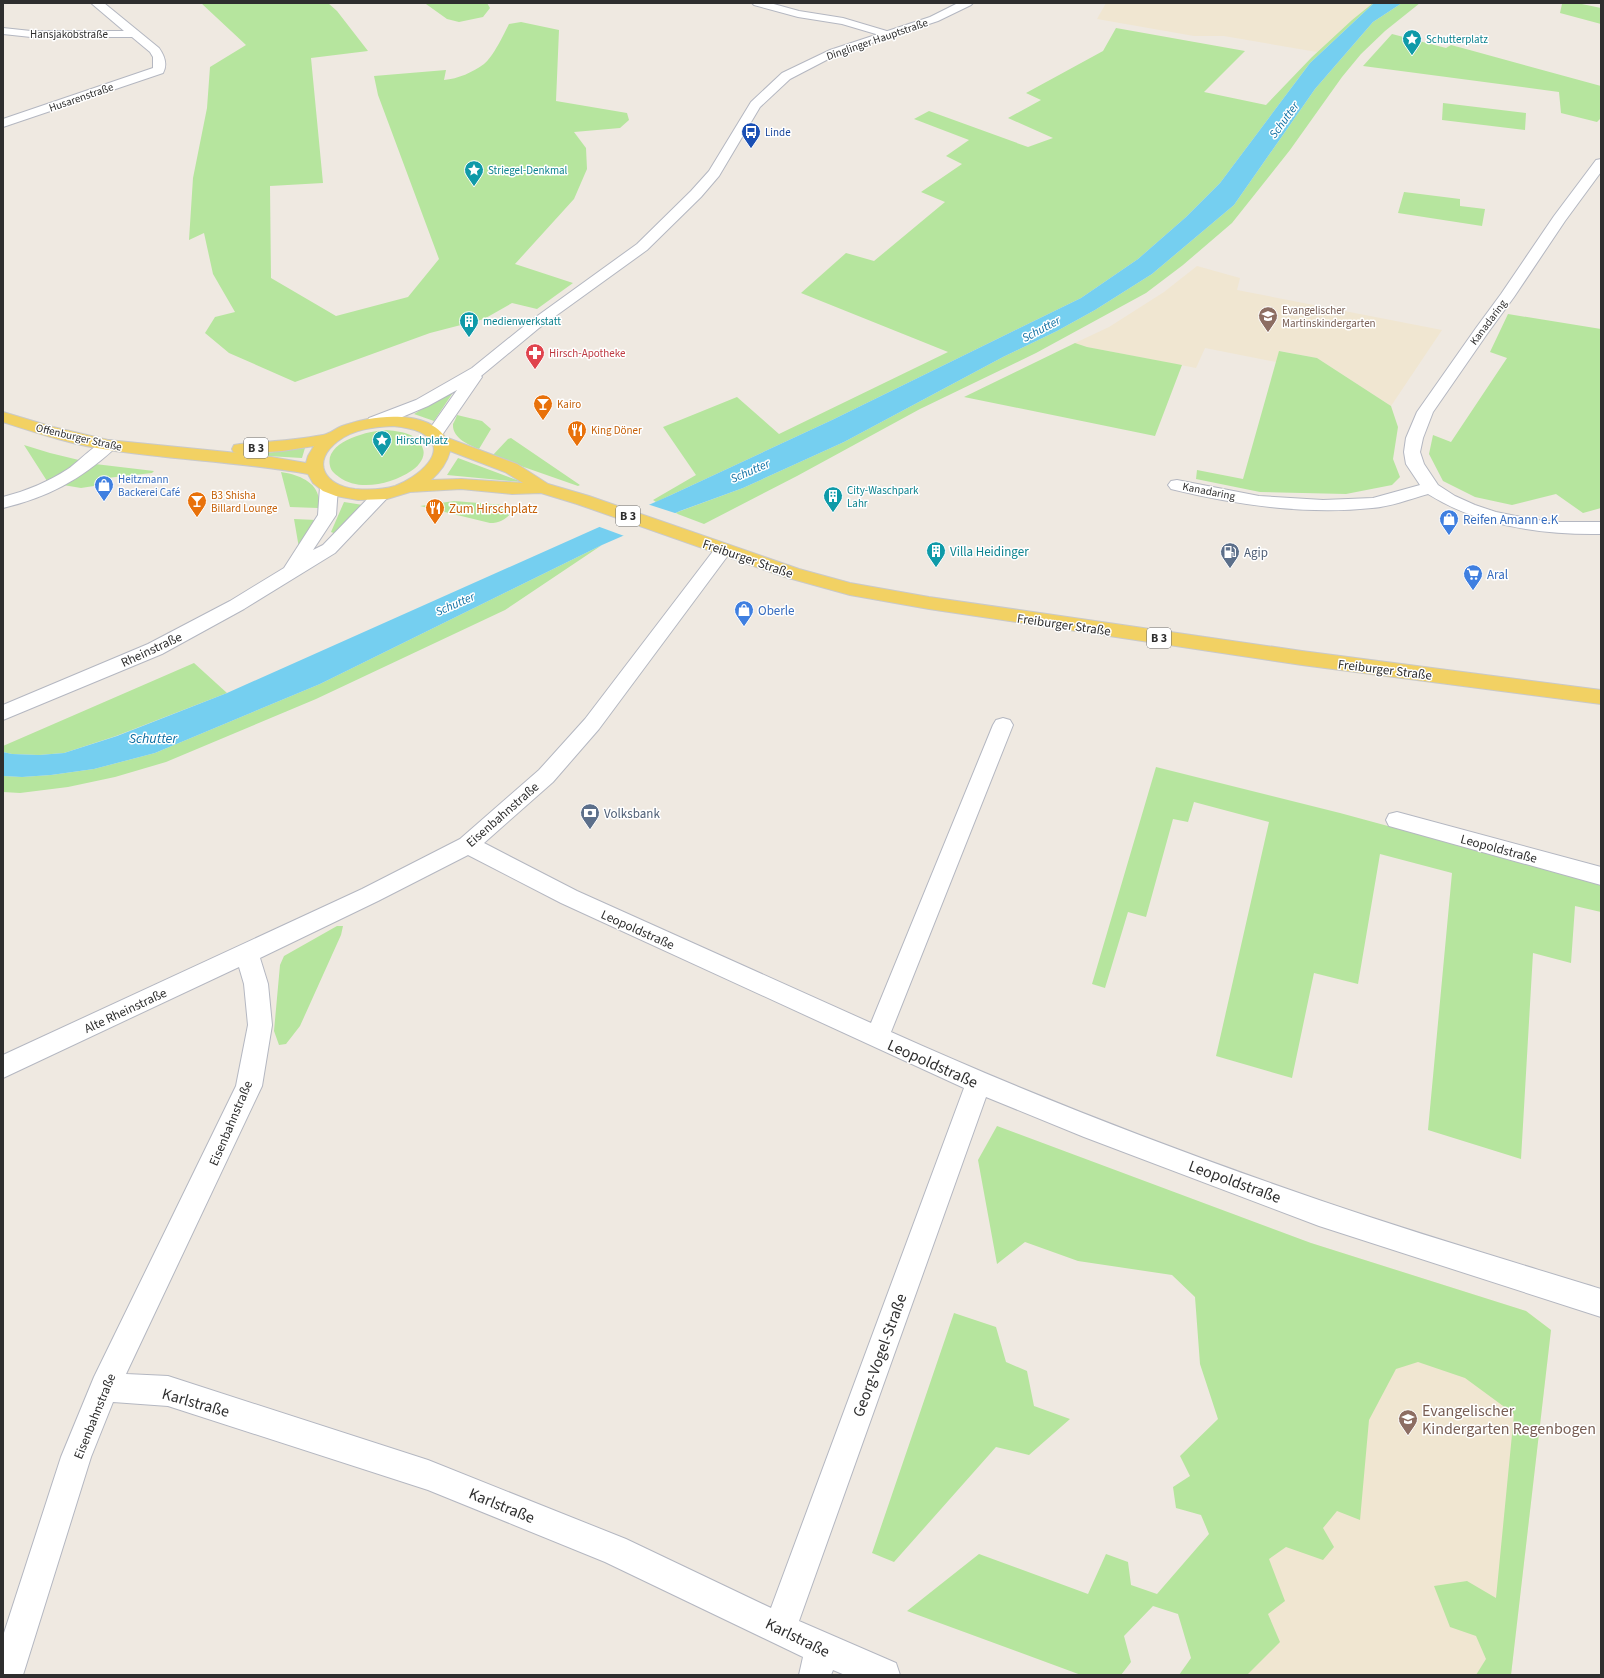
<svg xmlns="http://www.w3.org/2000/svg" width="1604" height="1678" viewBox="0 0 1604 1678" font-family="'Source Sans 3',sans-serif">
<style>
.education{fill:#f0e6d1}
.green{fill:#b6e59e}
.water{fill:#75cff0}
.pier{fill:#efe9e1}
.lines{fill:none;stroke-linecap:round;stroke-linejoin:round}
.minor-casing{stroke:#b4b7c1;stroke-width:2}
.tertiary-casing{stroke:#b4b7c1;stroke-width:2}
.secondary-casing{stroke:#b4b7c1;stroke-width:2}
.primary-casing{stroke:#c9c9c9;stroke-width:2}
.minor{fill:#fff;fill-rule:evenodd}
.tertiary{fill:#fff;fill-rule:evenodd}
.secondary{fill:#fff;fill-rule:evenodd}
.primary{fill:#f2d163;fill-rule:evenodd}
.labels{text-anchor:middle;stroke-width:3;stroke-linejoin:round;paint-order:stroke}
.far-street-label{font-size:11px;fill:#2e2e2e;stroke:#fff}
.far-culture-label{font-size:11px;fill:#0d838f;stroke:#fff;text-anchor:start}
.far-transit-label{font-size:11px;fill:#164399;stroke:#fff;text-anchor:start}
.far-education-label{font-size:11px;fill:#785e54;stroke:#fff;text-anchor:start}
.far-health-label{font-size:11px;fill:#be3a42;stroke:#fff;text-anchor:start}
.far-food-label{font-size:11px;fill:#c56008;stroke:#fff;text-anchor:start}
.far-shop-label{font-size:11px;fill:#366cbe;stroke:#fff;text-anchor:start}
.far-water-label{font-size:12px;font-style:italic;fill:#0d6fa3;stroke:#fff}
.shield{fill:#fff;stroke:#6d6d6d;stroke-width:1}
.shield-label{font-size:12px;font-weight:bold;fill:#2e2e2e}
.food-label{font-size:13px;fill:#c56008;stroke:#fff;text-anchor:start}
.shop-label{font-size:13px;fill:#366cbe;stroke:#fff;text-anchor:start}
.culture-label{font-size:13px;fill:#0d838f;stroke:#fff;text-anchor:start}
.service-label{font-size:13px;fill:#4e5e75;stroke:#fff;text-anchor:start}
.street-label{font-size:13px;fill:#2e2e2e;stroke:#fff}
.water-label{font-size:14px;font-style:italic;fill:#0d6fa3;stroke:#fff}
.near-street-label{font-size:16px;fill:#2e2e2e;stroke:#fff}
.near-education-label{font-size:16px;fill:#785e54;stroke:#fff;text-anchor:start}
</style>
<rect width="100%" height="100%" fill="#efe9e1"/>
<path class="education" d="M 1106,3 L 1373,3 L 1352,20 L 1317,52 L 1224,36 L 1194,36 L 1097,19 Z
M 1197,266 L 1240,278 L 1237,290 L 1442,330 L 1391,406 L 1317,358 L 1280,351 L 1276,362 L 1205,348 L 1196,368 L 1087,347 L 1075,343 L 1109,327 L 1164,292 Z
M 1311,1243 L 1526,1311 L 1551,1330 L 1511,1675 L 1233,1675 Z"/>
<path class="green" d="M 201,3 L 328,3 L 337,11 L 368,51 L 311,58 L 323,183 L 270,186 L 271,278 L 336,316 L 408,297 L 439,259 L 378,95 L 374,76 L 446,70 L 444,80 C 458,79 473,72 484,64 C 493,57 504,34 509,24 L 521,22 L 559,30 L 556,101 L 627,113 L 629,120 L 620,128 L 574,132 L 586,148 L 587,169 L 574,199 L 515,264 L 573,283 L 537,309 L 512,303 L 484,319 L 430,333 L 295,382 L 229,353 L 205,333 L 215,317 L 235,312 L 213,274 L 204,233 L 189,240 L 193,178 L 207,108 L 210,67 L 246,45 Z
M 487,3 L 490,8 L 483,17 L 459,22 L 447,19 L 426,4 Z
M 1373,3 L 1374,3 L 1310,63 L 1220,183 L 1186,217 L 1138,259 L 1081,298 L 832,420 L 671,495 L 656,502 L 653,500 L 696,475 L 663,427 L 737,397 L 779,434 L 948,352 L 801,293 L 846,253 L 874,261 L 945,202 L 921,192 L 962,164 L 946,156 L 969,140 L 914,119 L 929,111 L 1028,147 L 1053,138 L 1008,118 L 1041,100 L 1026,93 L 1103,51 L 1116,28 L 1245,51 L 1204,92 L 1266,105 L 1312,57 L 1352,20 Z
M 1402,3 L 1420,3 L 1385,31 L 1361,54 L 1342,77 L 1290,150 L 1232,223 L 1183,265 L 1146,293 L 1036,353 L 920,409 L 797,476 L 704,524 L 675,513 L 743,488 L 844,442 L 1003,357 L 1057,331 L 1095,310 L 1152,274 L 1234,205 L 1315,89 L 1373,22 Z
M 1559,3 L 1577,3 L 1601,8 L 1601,24 L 1560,13 L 1562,4 Z
M 1392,34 L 1446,48 L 1451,45 L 1466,49 L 1601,86 L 1601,118 L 1597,122 L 1561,113 L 1559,92 L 1363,66 Z
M 1443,103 L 1526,113 L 1525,130 L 1442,120 Z
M 1404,192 L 1460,199 L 1460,206 L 1485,209 L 1482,226 L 1398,213 Z
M 1508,314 L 1601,329 L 1601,508 L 1583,513 L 1556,494 L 1512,505 L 1475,497 L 1443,481 L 1429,454 L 1433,435 L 1451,442 L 1507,358 L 1490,352 Z
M 1075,343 L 1087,347 L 1182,365 L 1155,436 L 964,397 Z
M 1279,351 L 1317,358 L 1391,406 L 1398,427 L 1393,459 L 1400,477 L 1392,485 L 1346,494 L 1260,492 L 1196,479 L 1197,470 L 1243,479 Z
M 448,393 L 452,394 L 434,421 L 414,414 Z
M 457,415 L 482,421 L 491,429 L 479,449 C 469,445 452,438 453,424 C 454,422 456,418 457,415 Z
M 385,430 C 399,431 419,433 423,449 C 426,457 418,467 411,471 C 392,484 359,492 339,477 C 335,474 331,471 330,466 C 324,441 369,431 385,430 Z
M 511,438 L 580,485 L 578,486 L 492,456 L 508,439 Z
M 24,445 L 50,453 L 83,461 L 47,481 Z
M 305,448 L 302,458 L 250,455 Z
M 458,458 L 522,482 L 447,475 Z
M 95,464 L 154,471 L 152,473 L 107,478 L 94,486 L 81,488 L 63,485 Z
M 281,472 C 295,474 314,480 318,495 C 320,499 318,505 318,508 L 290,507 Z
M 454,501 L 517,506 C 509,516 503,523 490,523 L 420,506 Z
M 344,502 L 363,505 L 336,534 L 331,532 Z
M 294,519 L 316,520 L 299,548 Z
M 602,545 L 505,610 L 316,699 L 166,762 L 115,777 L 68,787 L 20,793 L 3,792 L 3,776 L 22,777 L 51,775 L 94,769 L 155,753 L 320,684 Z
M 194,663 L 227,693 L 116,736 L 64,753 L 39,755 L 12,754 L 3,752 L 3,746 Z
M 1156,767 L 1340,813 L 1601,884 L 1601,912 L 1575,906 L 1571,963 L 1533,953 L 1521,1159 L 1428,1130 L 1452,873 L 1380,854 L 1358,984 L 1314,973 L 1292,1078 L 1216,1056 L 1269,822 L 1194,802 L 1188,822 L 1173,819 L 1146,917 L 1128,912 L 1105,988 L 1092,984 Z
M 337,926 L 343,926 L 341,935 L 300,1026 L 286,1044 L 279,1045 L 274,1031 L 280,965 L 284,956 Z
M 997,1126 L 1311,1243 L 1526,1311 L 1551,1330 L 1511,1675 L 1476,1675 L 1486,1659 L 1476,1636 L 1450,1627 L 1434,1586 L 1467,1581 L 1496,1598 L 1514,1414 L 1465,1378 L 1418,1362 L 1396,1369 L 1369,1420 L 1360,1520 L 1337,1511 L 1323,1528 L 1334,1547 L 1323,1560 L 1286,1547 L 1269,1559 L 1285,1601 L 1268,1614 L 1280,1642 L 1247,1675 L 1179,1675 L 1191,1658 L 1178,1614 L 1153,1606 L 1124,1636 L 1131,1662 L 1121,1675 L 1081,1675 L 907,1611 L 979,1554 L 1088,1594 L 1106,1554 L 1128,1562 L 1131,1585 L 1157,1594 L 1209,1534 L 1201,1515 L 1176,1508 L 1173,1487 L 1190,1476 L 1180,1456 L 1218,1419 L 1200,1364 L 1195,1297 L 1172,1275 L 1078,1261 L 1025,1242 L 997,1264 L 978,1160 Z
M 954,1313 L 996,1327 L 1006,1362 L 1027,1371 L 1034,1406 L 1070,1419 L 1029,1455 L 996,1447 L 894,1562 L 872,1553 Z"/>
<path class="water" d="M 1374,3 L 1402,3 L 1373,22 L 1315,89 L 1234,205 L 1152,274 L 1095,310 L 1057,331 L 1003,357 L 844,442 L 743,488 L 680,511 L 602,545 L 320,684 L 155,753 L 94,769 L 51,775 L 22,777 L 3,776 L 3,752 L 12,754 L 39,755 L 64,753 L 117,736 L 227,693 L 671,495 L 832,420 L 1081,298 L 1138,259 L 1186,217 L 1220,183 L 1310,63 Z"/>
<path class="pier" d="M 647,504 L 678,514 L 627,537 L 597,526 Z"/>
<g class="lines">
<defs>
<path id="minor" d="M 91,3 L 104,3 L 159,48 C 164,55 168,64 163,73 L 3,127 L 3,119 L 153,68 L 153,57 L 150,52 L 132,37 L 31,37 L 3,34 L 3,28 L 31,31 L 124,31 Z
M 752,3 L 770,3 L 799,11 L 843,18 L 890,32 L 892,34 L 890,36 L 886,37 L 842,24 L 798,17 L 754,5 Z
M 1601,159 L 1601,172 L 1565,221 L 1514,297 L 1487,334 L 1433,412 L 1423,438 L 1420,452 L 1424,464 L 1438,485 L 1455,496 L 1475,505 L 1496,512 L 1536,520 L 1559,522 L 1601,522 L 1601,534 C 1541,535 1479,526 1428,494 C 1410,499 1390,507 1372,508 C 1305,515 1236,505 1171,489 L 1168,485 L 1171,481 L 1177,480 L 1259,496 L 1323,500 L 1373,498 L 1420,485 L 1406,464 L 1404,452 L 1406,438 L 1417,412 L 1476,328 L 1501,294 L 1554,216 L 1596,160 Z
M 108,440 L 114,441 L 116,445 L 114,449 C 80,480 48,497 3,508 L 3,497 C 26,491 48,482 68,469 C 80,461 95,443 108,440 Z
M 723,544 L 729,546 L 732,550 L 729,554 L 599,729 L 553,782 L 484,843 L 577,891 L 871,1023 L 993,725 L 996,720 L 1003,718 L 1010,720 L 1013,725 L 891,1032 C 1031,1095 1174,1150 1319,1200 C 1412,1232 1507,1260 1601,1289 L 1601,1317 L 1319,1226 L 1084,1137 L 986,1097 L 799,1621 L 896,1663 L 900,1675 L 845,1675 L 833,1670 L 831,1675 L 799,1675 L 803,1657 L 605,1562 L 428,1490 L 168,1406 L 113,1402 L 91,1457 L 23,1675 L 3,1675 L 3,1636 L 61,1457 L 94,1377 L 236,1086 L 248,1025 L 244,984 L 239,967 L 3,1078 L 3,1055 L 362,889 L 460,839 L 539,770 L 585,719 L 717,546 ZM 468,855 L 561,903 L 964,1088 L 771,1608 L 626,1539 L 428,1460 L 168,1376 L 126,1374 L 262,1086 L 272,1025 L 268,984 L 260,958 L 378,901 Z
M 1397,812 L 1601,867 L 1601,885 L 1389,826 L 1386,820 L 1389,814 Z"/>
<path id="tertiary" d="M 958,3 L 973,3 L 971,5 L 938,21 L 838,54 L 790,79 L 760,107 L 719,176 L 701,197 L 647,250 L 539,328 L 481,376 L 482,377 L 440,438 L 434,439 L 428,438 L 426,434 L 457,390 L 428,406 L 381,426 L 375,427 L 369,426 L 367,422 L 369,418 L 416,400 L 472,368 L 529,322 L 637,244 L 691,191 L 709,171 L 751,102 L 782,73 L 830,50 L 930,17 Z"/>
<path id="secondary" d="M 329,482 L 335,483 L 338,487 L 336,515 L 313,550 L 323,545 L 376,490 L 382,489 L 388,490 L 391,494 L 335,553 L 244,609 L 162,654 L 3,720 L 3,705 L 148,644 L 230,601 L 284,568 L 318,515 L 320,487 L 323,483 Z"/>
<path id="primary" d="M 3,412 L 53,427 L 108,440 L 237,453 L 234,453 L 232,449 L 234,445 L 240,444 C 268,442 295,440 323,435 C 330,434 337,427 345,425 C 373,415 426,409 445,437 L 517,464 L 548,484 L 589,496 L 799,569 L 850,583 L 929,597 L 1302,651 L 1601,690 L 1601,704 L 1302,665 L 929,609 L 850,595 L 785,577 L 577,504 L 541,493 L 512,494 L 461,489 L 410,492 L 387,499 L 358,500 L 336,496 L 323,491 L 313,483 L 308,474 C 242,462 175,460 109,450 C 73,445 37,433 3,422 ZM 393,426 C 402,427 411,428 420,432 C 455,450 415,479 395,486 C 382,490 368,490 355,489 C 325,486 310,462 338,441 C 354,429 374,427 393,426 ZM 314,446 L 308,456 L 306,463 L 271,457 L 242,454 L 282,451 ZM 450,451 L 505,472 L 523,483 L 461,479 L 431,480 C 440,472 447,463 450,451 Z"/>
</defs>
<use href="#minor" class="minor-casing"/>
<use href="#tertiary" class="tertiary-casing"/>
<use href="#secondary" class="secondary-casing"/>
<use href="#primary" class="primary-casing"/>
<use href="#minor" class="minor"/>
<use href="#tertiary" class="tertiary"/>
<use href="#secondary" class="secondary"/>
<use href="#primary" class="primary"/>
</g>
<defs>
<symbol id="sight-pin" viewBox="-11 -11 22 30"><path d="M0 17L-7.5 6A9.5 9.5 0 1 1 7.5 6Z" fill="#0f9aa8" stroke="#fff"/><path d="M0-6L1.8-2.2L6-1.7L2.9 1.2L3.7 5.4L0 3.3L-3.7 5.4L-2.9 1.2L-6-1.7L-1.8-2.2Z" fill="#fff"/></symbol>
<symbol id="bus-pin" viewBox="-11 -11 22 30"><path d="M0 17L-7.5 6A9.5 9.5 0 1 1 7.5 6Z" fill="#1a4fb4" stroke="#fff"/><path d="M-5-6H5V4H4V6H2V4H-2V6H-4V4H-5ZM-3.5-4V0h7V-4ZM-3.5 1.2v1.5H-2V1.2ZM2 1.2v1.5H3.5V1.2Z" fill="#fff"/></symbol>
<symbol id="school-pin" viewBox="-11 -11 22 30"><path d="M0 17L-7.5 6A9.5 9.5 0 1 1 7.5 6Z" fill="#8d6e63" stroke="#fff"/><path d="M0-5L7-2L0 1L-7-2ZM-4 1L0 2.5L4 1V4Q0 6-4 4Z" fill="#fff"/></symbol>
<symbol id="building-pin" viewBox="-11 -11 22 30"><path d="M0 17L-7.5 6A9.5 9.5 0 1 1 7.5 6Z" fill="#0f9aa8" stroke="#fff"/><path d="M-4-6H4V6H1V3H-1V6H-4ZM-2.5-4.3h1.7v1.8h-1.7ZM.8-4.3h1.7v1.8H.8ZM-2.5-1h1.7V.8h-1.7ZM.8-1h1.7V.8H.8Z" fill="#fff"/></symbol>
<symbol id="pharmacy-pin" viewBox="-11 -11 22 30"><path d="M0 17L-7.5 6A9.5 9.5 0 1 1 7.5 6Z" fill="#e0444e" stroke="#fff"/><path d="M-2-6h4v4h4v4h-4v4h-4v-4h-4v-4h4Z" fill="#fff"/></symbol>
<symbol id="bar-pin" viewBox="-11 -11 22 30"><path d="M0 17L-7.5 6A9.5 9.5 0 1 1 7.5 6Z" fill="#e8710a" stroke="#fff"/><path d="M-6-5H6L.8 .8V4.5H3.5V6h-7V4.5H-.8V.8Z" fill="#fff"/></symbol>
<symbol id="restaurant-pin" viewBox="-11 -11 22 30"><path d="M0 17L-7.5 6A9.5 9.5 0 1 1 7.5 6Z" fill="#e8710a" stroke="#fff"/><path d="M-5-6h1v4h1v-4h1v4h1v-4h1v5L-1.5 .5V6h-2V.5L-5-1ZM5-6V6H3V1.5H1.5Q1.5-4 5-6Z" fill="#fff"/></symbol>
<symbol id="shop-pin" viewBox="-11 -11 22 30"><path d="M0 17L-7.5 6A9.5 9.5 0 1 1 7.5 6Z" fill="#3f7fe0" stroke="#fff"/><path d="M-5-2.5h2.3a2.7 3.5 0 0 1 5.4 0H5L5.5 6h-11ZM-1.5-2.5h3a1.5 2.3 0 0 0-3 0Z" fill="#fff"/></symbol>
<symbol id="fuel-pin" viewBox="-11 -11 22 30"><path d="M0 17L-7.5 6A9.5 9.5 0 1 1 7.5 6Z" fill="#5c6f8a" stroke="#fff"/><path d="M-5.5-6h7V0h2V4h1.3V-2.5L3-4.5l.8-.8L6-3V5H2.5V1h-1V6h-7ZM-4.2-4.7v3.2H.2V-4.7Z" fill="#fff"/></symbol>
<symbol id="supermarket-pin" viewBox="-11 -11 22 30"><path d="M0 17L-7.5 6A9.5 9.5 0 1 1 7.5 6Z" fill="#3f7fe0" stroke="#fff"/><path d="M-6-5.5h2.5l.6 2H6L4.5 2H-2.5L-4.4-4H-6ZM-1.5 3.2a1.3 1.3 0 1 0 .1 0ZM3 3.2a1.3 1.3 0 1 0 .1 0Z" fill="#fff"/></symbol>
<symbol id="bank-pin" viewBox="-11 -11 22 30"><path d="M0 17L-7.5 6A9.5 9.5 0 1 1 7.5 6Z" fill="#5c6f8a" stroke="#fff"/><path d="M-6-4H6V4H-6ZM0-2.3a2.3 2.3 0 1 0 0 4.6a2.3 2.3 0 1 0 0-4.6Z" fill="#fff"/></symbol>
</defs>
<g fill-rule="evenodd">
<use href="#sight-pin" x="1401" y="28" width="22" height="30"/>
<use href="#bus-pin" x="740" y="121" width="22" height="30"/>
<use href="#sight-pin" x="463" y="159" width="22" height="30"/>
<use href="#school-pin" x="1257" y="305" width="22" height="30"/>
<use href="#building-pin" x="458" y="310" width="22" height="30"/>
<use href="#pharmacy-pin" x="524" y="342" width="22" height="30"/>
<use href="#bar-pin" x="532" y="393" width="22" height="30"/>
<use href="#restaurant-pin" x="566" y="419" width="22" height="30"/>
<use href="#sight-pin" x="371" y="429" width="22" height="30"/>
<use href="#shop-pin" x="93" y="474" width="22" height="30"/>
<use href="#building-pin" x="822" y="485" width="22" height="30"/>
<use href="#bar-pin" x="186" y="490" width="22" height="30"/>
<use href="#restaurant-pin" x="424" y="497" width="22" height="30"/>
<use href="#shop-pin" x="1438" y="508" width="22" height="30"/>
<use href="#building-pin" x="925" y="540" width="22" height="30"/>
<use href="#fuel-pin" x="1219" y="541" width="22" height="30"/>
<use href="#supermarket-pin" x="1462" y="563" width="22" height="30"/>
<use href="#shop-pin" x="733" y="599" width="22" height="30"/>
<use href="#bank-pin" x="579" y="802" width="22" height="30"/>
<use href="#school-pin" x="1397" y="1408" width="22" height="30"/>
</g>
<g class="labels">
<g class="far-street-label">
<text x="69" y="38">Hansjakobstraße</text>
<text transform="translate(877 39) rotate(-19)" y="4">Dinglinger Hauptstraße</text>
<text transform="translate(81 97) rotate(-19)" y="4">Husarenstraße</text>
<text transform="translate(1488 322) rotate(-53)" y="4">Kanadaring</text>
<text transform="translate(79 437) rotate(13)" y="4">Offenburger Straße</text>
<text transform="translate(1209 491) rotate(11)" y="4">Kanadaring</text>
</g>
<g class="far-culture-label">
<text x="1426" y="43">Schutterplatz</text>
<text x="488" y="174">Striegel-Denkmal</text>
<text x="483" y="325">medienwerkstatt</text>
<text x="396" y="444">Hirschplatz</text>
<text x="847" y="494">City-Waschpark<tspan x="847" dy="13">Lahr</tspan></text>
</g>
<g class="far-transit-label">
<text x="765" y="136">Linde</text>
</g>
<g class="far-education-label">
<text x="1282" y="314">Evangelischer<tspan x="1282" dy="13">Martinskindergarten</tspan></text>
</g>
<g class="far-health-label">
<text x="549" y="357">Hirsch-Apotheke</text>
</g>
<g class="far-food-label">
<text x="557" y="408">Kairo</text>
<text x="591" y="434">King Döner</text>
<text x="211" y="499">B3 Shisha<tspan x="211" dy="13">Billard Lounge</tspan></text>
</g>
<g class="far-shop-label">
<text x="118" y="483">Heitzmann<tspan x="118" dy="13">Backerei Café</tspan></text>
</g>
<g class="far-water-label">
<text transform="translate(1284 120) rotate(-54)" y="4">Schutter</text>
<text transform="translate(1041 329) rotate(-28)" y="4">Schutter</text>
<text transform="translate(750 471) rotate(-24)" y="4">Schutter</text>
<text transform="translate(455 604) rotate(-24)" y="4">Schutter</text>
</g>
<g class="shield">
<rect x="244" y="438" width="24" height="20" rx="3"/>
<rect x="616" y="506" width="24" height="20" rx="3"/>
<rect x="1147" y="628" width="24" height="20" rx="3"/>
</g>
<g class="shield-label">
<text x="256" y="452">B 3</text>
<text x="628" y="520">B 3</text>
<text x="1159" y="642">B 3</text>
</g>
<g class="food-label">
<text x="449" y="513">Zum Hirschplatz</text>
</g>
<g class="shop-label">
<text x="1463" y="524">Reifen Amann e.K</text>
<text x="1487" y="579">Aral</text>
<text x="758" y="615">Oberle</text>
</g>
<g class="culture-label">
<text x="950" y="556">Villa Heidinger</text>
</g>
<g class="service-label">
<text x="1244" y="557">Agip</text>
<text x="604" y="818">Volksbank</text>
</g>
<g class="street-label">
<text transform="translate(748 558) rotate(19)" y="5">Freiburger Straße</text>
<text transform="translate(1064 624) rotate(8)" y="5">Freiburger Straße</text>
<text transform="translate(151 649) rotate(-25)" y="5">Rheinstraße</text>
<text transform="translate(1385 669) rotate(7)" y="5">Freiburger Straße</text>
<text transform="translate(502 814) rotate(-41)" y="5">Eisenbahnstraße</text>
<text transform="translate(1499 848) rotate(15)" y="5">Leopoldstraße</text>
<text transform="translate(638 929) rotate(24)" y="5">Leopoldstraße</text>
<text transform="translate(125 1010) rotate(-25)" y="5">Alte Rheinstraße</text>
<text transform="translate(230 1123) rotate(-67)" y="5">Eisenbahnstraße</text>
<text transform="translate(94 1416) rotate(-68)" y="5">Eisenbahnstraße</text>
</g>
<g class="water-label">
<text x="153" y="743">Schutter</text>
</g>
<g class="near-street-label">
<text transform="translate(933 1063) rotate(24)" y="6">Leopoldstraße</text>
<text transform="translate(1235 1181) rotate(20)" y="6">Leopoldstraße</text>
<text transform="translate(879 1355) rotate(-70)" y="6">Georg-Vogel-Straße</text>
<text transform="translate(196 1402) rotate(16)" y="6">Karlstraße</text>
<text transform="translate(502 1505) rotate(22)" y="6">Karlstraße</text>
<text transform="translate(798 1637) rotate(26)" y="6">Karlstraße</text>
</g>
<g class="near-education-label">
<text x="1422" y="1416">Evangelischer<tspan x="1422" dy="18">Kindergarten Regenbogen</tspan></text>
</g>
</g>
<rect width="1604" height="1678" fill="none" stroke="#2e2e2e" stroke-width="8"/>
</svg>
